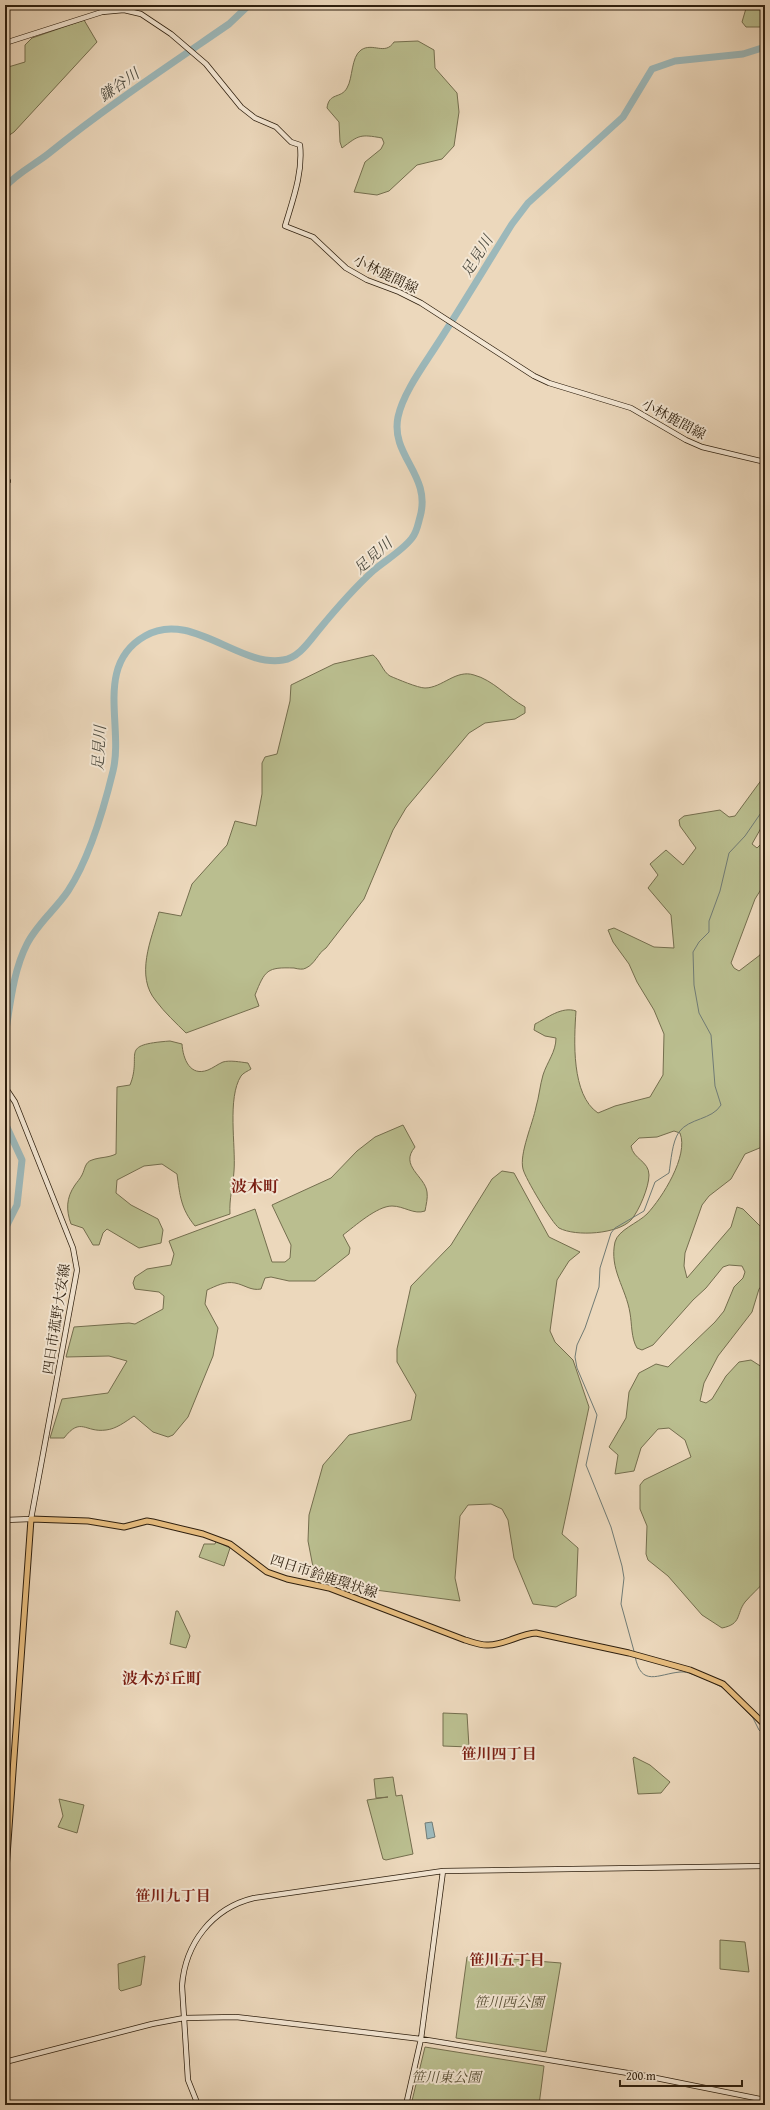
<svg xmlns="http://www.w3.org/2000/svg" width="770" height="2110" viewBox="0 0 770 2110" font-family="'Gentium Book Plus','Noto Serif JP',serif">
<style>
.green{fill:#babe8f;stroke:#746e4e}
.water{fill:#9cb8ba;stroke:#707b75}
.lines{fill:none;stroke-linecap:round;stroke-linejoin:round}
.stream{stroke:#707b75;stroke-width:1}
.river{stroke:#9cb8ba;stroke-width:7}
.secondary-casing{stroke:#2e1f0e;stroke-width:6}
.primary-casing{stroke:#2e1f0e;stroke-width:7}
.secondary{stroke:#f3e6d3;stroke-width:4.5}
.primary{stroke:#e6bc7e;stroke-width:5}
.labels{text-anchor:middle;stroke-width:4;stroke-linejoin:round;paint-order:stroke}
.street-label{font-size:14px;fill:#2e1f0e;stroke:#f3e6d3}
.park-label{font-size:14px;font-style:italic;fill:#584f35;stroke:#f3e6d3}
.water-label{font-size:15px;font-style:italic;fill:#4f4d42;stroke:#f3e6d3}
.neighbourhood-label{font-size:15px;font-weight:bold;fill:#7a1f14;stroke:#f3e6d3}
.quarter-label{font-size:16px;font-weight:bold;fill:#7a1f14;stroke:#f3e6d3}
</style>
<rect width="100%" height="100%" fill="#ecd8bc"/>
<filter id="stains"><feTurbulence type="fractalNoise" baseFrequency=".005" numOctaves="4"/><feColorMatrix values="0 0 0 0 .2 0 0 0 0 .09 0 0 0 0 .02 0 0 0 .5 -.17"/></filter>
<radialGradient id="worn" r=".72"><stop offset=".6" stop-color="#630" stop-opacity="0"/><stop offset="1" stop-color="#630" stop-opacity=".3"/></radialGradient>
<path class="green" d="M 747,5 L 765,5 L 765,27 L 746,27 L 742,22 Z
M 84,20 L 97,42 L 14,132 L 5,138 L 5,68 L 25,62 L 25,45 L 32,38 Z
M 418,41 L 434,50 L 435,68 L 457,93 L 459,112 L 454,146 L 442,159 L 417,165 L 389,191 L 377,195 L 354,192 L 365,162 L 381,149 L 384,143 L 382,138 C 360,134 359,135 342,148 L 340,142 L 339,122 L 327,108 C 329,92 341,99 347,88 C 353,78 351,57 361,50 C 373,42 385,56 394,42 Z
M 373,655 C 380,660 383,672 390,676 C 397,679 418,688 425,688 C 442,688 456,669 474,675 C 493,680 507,697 525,707 L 525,713 L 515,719 L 485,723 L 469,733 L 406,808 L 393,830 L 364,899 L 326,948 C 318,953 315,964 306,968 C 303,970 298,969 294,968 C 267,967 265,970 255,995 L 259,1006 L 186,1033 C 176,1023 165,1013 156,1001 C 135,976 151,940 159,912 L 181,916 L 192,884 L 227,845 L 235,821 L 256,826 L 262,794 L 262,763 L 265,757 L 277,754 L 290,701 L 291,685 L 334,664 Z
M 765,775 L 765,821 L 752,844 L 757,848 L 765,840 L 765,883 L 755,899 L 731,963 L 734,968 L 739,971 L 760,955 L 765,942 L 765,1122 L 762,1147 L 745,1154 L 731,1179 L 709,1196 L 702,1205 L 685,1253 L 684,1266 L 687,1278 L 731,1227 L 737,1207 L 743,1209 L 765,1231 L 765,1282 L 759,1289 L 752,1312 L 718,1356 L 704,1383 L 700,1401 L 706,1403 L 712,1399 L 726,1376 L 739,1362 L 751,1360 L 765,1369 L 765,1581 C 759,1588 751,1595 745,1602 C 736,1614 742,1624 722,1628 L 702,1615 L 668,1576 L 648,1560 L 646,1554 L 647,1526 L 640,1509 L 640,1485 L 644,1480 L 691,1457 L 685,1440 L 669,1428 L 658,1429 L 641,1448 L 634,1471 L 615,1474 L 618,1455 L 609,1447 L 626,1418 L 629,1392 L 639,1373 L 656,1364 L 668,1367 L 715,1322 L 724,1311 L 734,1287 L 743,1278 L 745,1272 L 742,1266 L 729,1265 L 723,1267 L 706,1288 L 693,1300 L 653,1345 L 642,1350 L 637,1348 C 631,1338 632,1324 630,1313 C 626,1288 609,1269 615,1242 C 618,1230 638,1223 647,1214 C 662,1198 689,1156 680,1133 L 674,1131 L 657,1137 L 639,1138 L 631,1146 C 633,1159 649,1161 649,1175 C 649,1187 639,1211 631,1220 C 618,1234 576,1237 559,1228 C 552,1223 525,1178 523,1169 C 519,1154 533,1123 536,1107 C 539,1097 540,1085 543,1075 C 547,1062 556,1052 556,1038 L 545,1036 L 534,1030 L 535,1024 C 547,1018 562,1006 576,1011 C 574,1040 571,1095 598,1113 L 615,1106 L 650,1097 L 663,1075 L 664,1034 L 654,1010 L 637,982 L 629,964 L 613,942 L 608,930 L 614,928 L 654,947 L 674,948 L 671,915 L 648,888 L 658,875 L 650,864 L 666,850 L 683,865 L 696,848 L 680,826 L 679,820 L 684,816 L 720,810 L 729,817 L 735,816 Z
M 170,1041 L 182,1044 C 183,1059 190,1077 208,1070 C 213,1068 218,1064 223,1062 C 230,1060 240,1062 248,1063 L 251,1069 C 248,1071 243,1073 241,1076 C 227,1098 236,1146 234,1171 C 233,1186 229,1199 230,1214 L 195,1226 C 181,1209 180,1196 177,1174 L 162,1164 L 144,1166 L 117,1180 L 116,1193 L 131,1205 L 158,1219 L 163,1230 L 161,1243 L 139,1248 L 107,1229 L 103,1233 L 99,1245 L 93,1245 L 83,1228 L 71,1224 C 66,1210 66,1198 75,1185 C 77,1182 80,1179 82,1175 C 85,1169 85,1162 92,1160 C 100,1157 108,1158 116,1154 L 117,1087 L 130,1085 C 143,1053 117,1045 170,1041 Z
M 403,1125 L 415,1147 C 399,1166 425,1176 427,1192 C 428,1198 426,1205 425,1211 C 414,1215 404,1206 392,1206 C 377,1206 355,1226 343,1235 L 350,1248 L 349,1254 L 315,1281 L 289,1281 L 271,1277 L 265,1278 L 261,1289 C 251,1291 245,1285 235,1283 C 225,1281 216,1286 207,1290 L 205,1304 L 218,1328 L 213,1356 L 188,1417 L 173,1435 L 168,1437 L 153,1432 L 134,1416 C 125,1422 116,1429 106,1430 C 85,1433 81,1416 64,1438 L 50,1438 L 62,1399 L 108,1393 L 127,1361 L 109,1356 L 66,1357 L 74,1327 L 129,1323 L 135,1324 L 163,1309 L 164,1296 L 159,1292 L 135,1289 L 133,1283 L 135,1277 L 147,1269 L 171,1265 L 174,1254 L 169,1241 L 255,1209 L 272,1262 L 285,1262 L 290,1258 L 291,1245 L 272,1205 L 331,1178 L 357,1151 L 375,1137 Z
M 502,1171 L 514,1173 L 549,1237 L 580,1252 L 569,1261 L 557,1280 L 550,1331 L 555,1342 L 573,1360 L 589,1407 L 562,1534 L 578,1548 L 576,1596 L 556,1607 L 533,1604 L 514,1558 L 508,1520 L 502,1509 L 491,1504 L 468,1505 L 460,1516 L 455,1578 L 460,1601 L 360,1588 L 313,1567 L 308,1541 L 309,1515 L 323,1465 L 349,1435 L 411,1420 L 416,1395 L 397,1362 L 397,1349 L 411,1286 L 451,1245 L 492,1179 Z
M 216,1541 L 230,1548 L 224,1566 L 199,1557 L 204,1544 L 215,1544 Z
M 176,1611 L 178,1611 L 190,1636 L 186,1648 L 170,1644 Z
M 443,1713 L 467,1714 L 469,1747 L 443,1746 Z
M 634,1757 L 650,1765 L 670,1782 L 661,1793 L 638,1794 L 633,1758 Z
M 393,1777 L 396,1796 L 402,1795 L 413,1854 L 386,1860 L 383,1859 L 367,1800 L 388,1797 L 376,1798 L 374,1779 Z
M 59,1799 L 84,1805 L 77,1833 L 58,1827 L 63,1816 Z
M 720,1940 L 745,1942 L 749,1972 L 720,1969 Z
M 145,1956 L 141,1985 L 121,1991 L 119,1989 L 118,1964 Z
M 467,1957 L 511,1959 L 561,1963 L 546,2052 L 456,2038 Z
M 425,2047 L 544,2066 L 539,2105 L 411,2105 Z"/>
<path class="water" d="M 432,1822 L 435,1837 L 427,1839 L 425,1823 Z"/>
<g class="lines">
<path class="stream" d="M 634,1651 L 621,1604 L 624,1578 L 622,1566 L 611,1527 L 586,1465 L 597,1415 L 577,1368 L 575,1357 L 577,1345 L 585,1328 L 599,1287 L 600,1268 L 611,1233 L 615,1228 L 644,1211 L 655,1182 L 669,1173 C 671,1161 672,1142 679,1132 C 689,1118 712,1120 721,1105 L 715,1086 L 711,1035 L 699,1013 L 694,985 L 693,952 L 699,942 L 709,932 L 709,921 L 720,891 L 729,853 L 745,836 L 765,807
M 635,1656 C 641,1688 658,1674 680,1672 C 688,1671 699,1677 707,1680
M 714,1683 L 725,1689
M 729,1693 L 753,1718 L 759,1730 L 765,1736"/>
<path class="river" d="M 5,187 C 17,173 34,165 48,154 C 106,107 168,66 229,24 L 249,5
M 5,1036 C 10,1006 13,971 27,944 C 37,924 56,909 68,891 C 89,859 104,808 113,771 C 124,726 94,665 145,636 C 190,609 240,668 283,660 C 298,658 308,643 317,632 C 335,610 353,589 374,570 C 386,560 403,550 412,538 C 417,532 418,524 420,517 C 432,475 390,456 398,417 C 403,393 424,365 438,343 C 463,304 487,264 512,224 L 528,203 L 623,117 L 652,69 L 675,61 L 743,54 L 765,47
M 5,1123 L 22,1160 L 17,1205 L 5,1229"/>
<defs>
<path id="secondary" d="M 5,43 L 102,12 L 124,10 L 141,14 L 171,34 L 206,64 L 241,107 L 255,118 L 276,127 L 291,142 L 300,145 C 303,173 293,199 285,226 L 313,237 L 346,268 L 367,280 L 399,292 L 421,303 L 534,376 L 549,383 L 631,408 L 686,440 L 702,447 L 765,462
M 5,482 L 8,481
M 5,1087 L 15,1102 L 73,1248 L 77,1270 L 31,1519 L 5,1520
M 5,2062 L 152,2024 L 184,2018 L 236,2017 L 421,2039 L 646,2076 L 765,2100
M 198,2105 L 188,2080 L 182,1986 C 185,1944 212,1908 254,1898 L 443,1871 L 765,1866
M 406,2105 L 421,2039 L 443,1871"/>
<path id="primary" d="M 5,1884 L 31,1519 L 88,1521 L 124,1527 L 147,1521 L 153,1522 L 203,1534 L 230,1544 L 267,1572 L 287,1579 L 329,1588 L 465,1640 C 472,1642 479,1645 487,1645 C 503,1646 519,1634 536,1633 L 629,1653 L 690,1670 L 723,1684 L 765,1725"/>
</defs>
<use href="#secondary" class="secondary-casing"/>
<use href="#primary" class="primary-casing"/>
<use href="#secondary" class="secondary"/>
<use href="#primary" class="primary"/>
</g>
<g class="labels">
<g class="street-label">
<text transform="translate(386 274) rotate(26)" y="5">小林鹿間線</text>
<text transform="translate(674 419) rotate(28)" y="5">小林鹿間線</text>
<text transform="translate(56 1319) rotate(-81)" y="5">四日市菰野大安線</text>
<text transform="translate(324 1576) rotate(18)" y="5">四日市鈴鹿環状線</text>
</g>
<g class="park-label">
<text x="509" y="2007">笹川西公園</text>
<text x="446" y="2082">笹川東公園</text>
</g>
<g class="water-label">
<text transform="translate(119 85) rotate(-35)" y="5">鎌谷川</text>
<text transform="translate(477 256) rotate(-58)" y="5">足見川</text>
<text transform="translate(373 556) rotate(-42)" y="5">足見川</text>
<text transform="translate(99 748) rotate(-87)" y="5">足見川</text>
</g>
<g class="neighbourhood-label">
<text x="499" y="1759">笹川四丁目</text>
<text x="173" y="1901">笹川九丁目</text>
<text x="507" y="1965">笹川五丁目</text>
</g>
<g class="quarter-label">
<text x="255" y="1192">波木町</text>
<text x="162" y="1684">波木が丘町</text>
</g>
</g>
<rect width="770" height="2110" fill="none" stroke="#ecd8bc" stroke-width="20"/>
<rect x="6" y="6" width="758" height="2098" fill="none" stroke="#2e1f0e" stroke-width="2"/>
<rect x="10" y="10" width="750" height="2090" fill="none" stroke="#2e1f0e"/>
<path d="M620 2080v6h122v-6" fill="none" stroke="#2e1f0e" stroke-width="2"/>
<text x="626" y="2080" font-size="12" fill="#2e1f0e" stroke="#f3e6d3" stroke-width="3" paint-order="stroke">200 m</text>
<rect width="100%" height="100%" filter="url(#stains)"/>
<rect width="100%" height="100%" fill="url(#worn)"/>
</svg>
